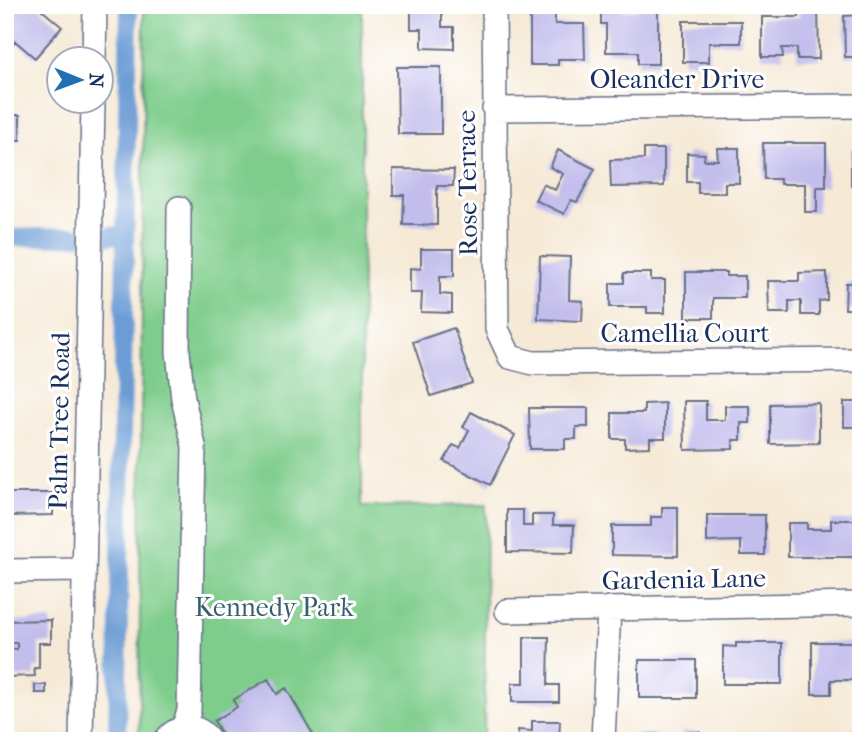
<svg xmlns="http://www.w3.org/2000/svg" width="866" height="746" viewBox="0 0 866 746" font-family="'IM FELL French Canon',serif">
<style>
.green{fill:#7fcd8c;stroke:#4d7e75;stroke-width:2}
.lines{fill:none;stroke-linecap:round;stroke-linejoin:round}
.canal{stroke:#6c9cd6;stroke-width:18}
.building{fill:#c2bdec}
.minor-casing{stroke:#687088;stroke-width:26}
.minor{stroke:#fff;stroke-width:23}
.labels{text-anchor:middle;stroke-width:6;stroke-linejoin:round;paint-order:stroke}
.street-label{font-size:26px;fill:#1b2f5e;stroke:#fff}
.park-label{font-size:26px;fill:#395e6c;stroke:#fff}
</style>
<rect width="100%" height="100%" fill="#fff"/>
<filter id="ink" filterUnits="userSpaceOnUse"><feTurbulence type="fractalNoise" baseFrequency=".0143" numOctaves="2"/><feDisplacementMap in="SourceGraphic" scale="14" xChannelSelector="R" yChannelSelector="G"/><feConvolveMatrix kernelMatrix="1 2 1 2 8 2 1 2 1" color-interpolation-filters="sRGB"/></filter>
<filter id="wash" filterUnits="userSpaceOnUse"><feTurbulence type="fractalNoise" baseFrequency=".00686" numOctaves="4" result="noise"/><feDisplacementMap in="SourceGraphic" scale="28" xChannelSelector="R" yChannelSelector="G"/><feGaussianBlur stdDeviation="1.57" result="paint"/><feColorMatrix in="noise" values="0 0 0 0 0 0 0 0 0 0 0 0 0 0 0 0 0 1.4 0 .05"/><feComposite in="paint" operator="in"/></filter>
<g filter="url(#wash)">
<rect width="100%" height="100%" fill="#f6ead7"/>
<path class="green" d="M 144,5 L 362,5 L 362,507 L 486,505 L 484,741 L 139,741 Z"/>
<g class="lines">
<path class="canal" d="M 104,236 L 125,235
M 5,238 L 76,236
M 117,741 L 129,5"/>
</g>
<g id="blocks">
<path class="building" d="M 5,5 L 36,5 L 62,27 L 35,58 L 15,41 L 9,49 L 5,46 Z
M 411,5 L 454,5 L 454,12 L 442,12 L 442,27 L 454,27 L 454,49 L 422,48 L 422,29 L 411,29 Z
M 601,5 L 621,5 L 621,10 L 638,10 L 638,5 L 658,5 L 658,64 L 638,64 L 638,52 L 606,52 L 606,24 L 601,24 Z
M 798,5 L 818,5 L 819,59 L 797,59 L 797,48 L 782,48 L 783,57 L 762,57 L 762,17 L 799,17 Z
M 530,10 L 555,10 L 555,24 L 584,24 L 585,59 L 558,59 L 558,65 L 530,65 Z
M 861,15 L 861,57 L 845,57 L 844,16 Z
M 683,21 L 741,21 L 741,43 L 709,43 L 709,62 L 683,62 Z
M 397,67 L 441,67 L 441,134 L 398,134 Z
M 5,115 L 20,115 L 20,140 L 11,140 L 10,182 L 5,182 Z
M 763,143 L 826,143 L 826,187 L 817,187 L 817,212 L 805,212 L 805,184 L 780,184 L 780,179 L 764,179 Z
M 717,148 L 739,148 L 739,183 L 725,183 L 725,193 L 698,193 L 698,182 L 687,182 L 687,153 L 705,154 L 704,160 L 718,160 Z
M 644,149 L 664,149 L 664,186 L 611,187 L 610,160 L 644,159 Z
M 558,150 L 595,169 L 577,202 L 571,200 L 564,214 L 535,200 L 543,184 L 555,190 L 563,174 L 550,167 Z
M 851,150 L 861,150 L 861,186 L 851,186 Z
M 393,169 L 454,170 L 453,186 L 437,186 L 437,225 L 403,225 L 404,195 L 393,195 Z
M 421,249 L 454,249 L 454,276 L 440,276 L 440,294 L 452,295 L 452,313 L 421,312 L 422,293 L 410,293 L 410,268 L 421,269 Z
M 540,256 L 570,257 L 569,300 L 583,301 L 582,321 L 538,319 Z
M 855,270 L 861,270 L 861,309 L 845,309 L 846,283 L 855,283 Z
M 686,272 L 726,272 L 726,276 L 745,276 L 745,298 L 713,298 L 713,318 L 686,318 Z
M 827,272 L 827,300 L 819,301 L 819,315 L 801,315 L 801,301 L 789,301 L 789,313 L 769,313 L 768,281 L 799,281 L 799,273 Z
M 624,273 L 651,273 L 651,280 L 665,280 L 665,313 L 647,313 L 647,307 L 610,307 L 610,283 L 624,283 Z
M 454,328 L 472,383 L 431,396 L 413,342 Z
M 684,401 L 706,401 L 706,420 L 725,420 L 725,406 L 750,406 L 750,423 L 741,423 L 741,440 L 733,440 L 733,449 L 685,450 Z
M 844,402 L 861,402 L 861,427 L 844,427 Z
M 665,403 L 665,438 L 650,438 L 650,447 L 625,448 L 625,439 L 612,439 L 612,413 L 644,413 L 644,404 Z
M 819,403 L 819,443 L 770,444 L 770,404 Z
M 529,408 L 588,408 L 588,427 L 576,427 L 576,439 L 565,439 L 565,449 L 530,449 Z
M 471,412 L 515,435 L 490,485 L 444,461 L 453,445 L 460,448 L 469,430 L 463,427 Z
M 5,493 L 53,493 L 53,515 L 5,516 Z
M 662,507 L 678,507 L 678,556 L 612,555 L 612,526 L 651,526 L 651,517 L 662,517 Z
M 507,510 L 523,510 L 523,526 L 532,526 L 532,515 L 553,515 L 553,525 L 574,525 L 573,553 L 507,552 Z
M 707,515 L 765,515 L 765,555 L 741,555 L 741,541 L 707,542 Z
M 831,520 L 856,520 L 856,557 L 788,557 L 788,523 L 807,523 L 807,529 L 831,529 Z
M 51,620 L 51,643 L 39,643 L 39,668 L 34,668 L 35,676 L 5,677 L 5,649 L 17,649 L 17,643 L 5,643 L 5,621 Z
M 524,637 L 549,637 L 548,685 L 559,685 L 559,702 L 512,702 L 512,683 L 524,683 Z
M 812,642 L 861,642 L 861,680 L 831,680 L 831,694 L 812,694 Z
M 736,643 L 782,643 L 782,684 L 723,684 L 723,646 L 736,647 Z
M 639,660 L 696,660 L 696,698 L 639,698 Z
M 268,679 L 277,694 L 286,688 L 317,741 L 226,741 L 214,721 L 237,707 L 233,700 Z
M 35,685 L 46,685 L 46,693 L 35,693 Z
M 532,721 L 560,721 L 559,741 L 518,741 L 518,730 L 532,731 Z
M 682,732 L 700,732 L 700,741 L 682,741 Z
M 843,733 L 861,733 L 861,741 L 843,741 Z
M 656,734 L 656,741 L 639,741 L 639,735 Z
M 719,738 L 768,738 L 768,741 L 719,741 Z"/>
</g>
</g>
<g filter="url(#ink)">
<use href="#blocks" fill-opacity="0" stroke="#687088" stroke-width="2"/>
<g class="lines">
<defs>
<path id="minor" d="M 494,5 L 497,329 L 510,357 L 533,363 L 861,360
M 94,60 L 95,5
M 494,109 L 861,106
M 179,208 L 178,352 L 183,399 L 194,446 L 189,711 L 183,728
M 5,571 L 84,570
M 507,611 L 861,604
M 81,741 L 93,102
M 165,741 C 177,724 198,723 210,741
M 603,741 L 609,608"/>
</defs>
<use href="#minor" class="minor-casing"/>
<use href="#minor" class="minor"/>
</g>
</g>
<g class="labels">
<g class="street-label">
<text x="677" y="88">Oleander Drive</text>
<text transform="translate(467 183) rotate(-91)" y="9">Rose Terrace</text>
<text x="685" y="342">Camellia Court</text>
<text transform="translate(59 421) rotate(-89)" y="9">Palm Tree Road</text>
<text transform="translate(684 579) rotate(-1)" y="9">Gardenia Lane</text>
</g>
<g class="park-label">
<text x="274" y="616">Kennedy Park</text>
</g>
</g>
<rect width="866" height="746" fill="none" stroke="#fff" stroke-width="28"/>
<g transform="translate(80 80) rotate(91)"><circle r="33" fill="#ffffff" stroke="#a4acbf" stroke-width="2"/>
<path d="M0-5L12 26L0 18L-12 26Z" fill="#1f6fb2"/>
<text y="-10" font-size="19" font-weight="bold" text-anchor="middle" fill="#1b2f5e">N</text>
</g>
</svg>
